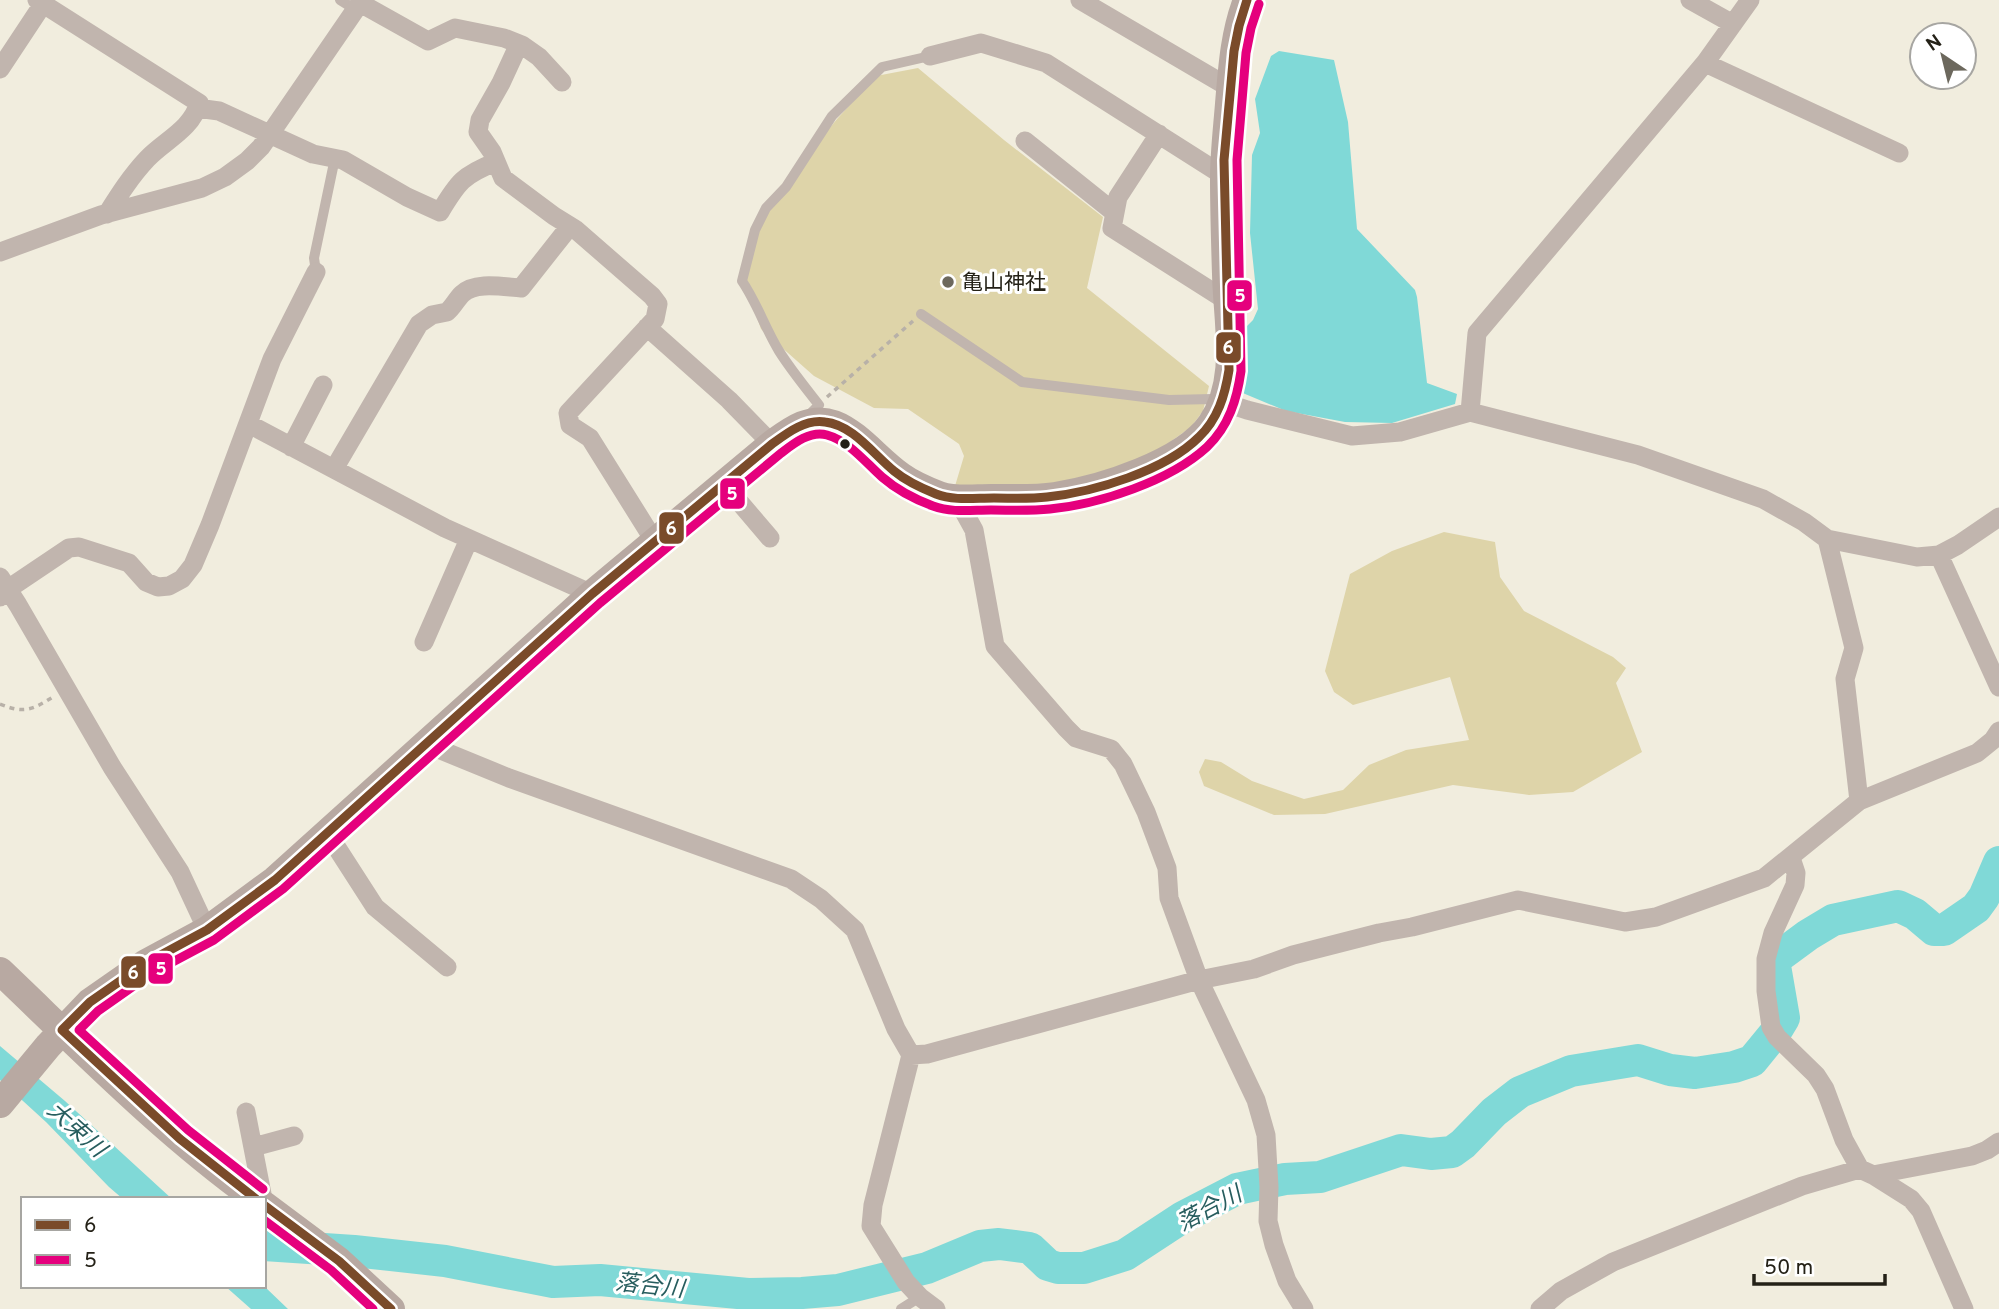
<svg xmlns="http://www.w3.org/2000/svg" width="1999" height="1309" viewBox="0 0 1999 1309" font-family="Overpass,'Noto Sans JP',sans-serif">
<style>
.green{fill:#ded4a9}
.water{fill:#80d9d7}
.lines{fill:none;stroke-linecap:round;stroke-linejoin:round}
.river{stroke:#80d9d7;stroke-width:32}
.path{stroke:#b8b1a8;stroke-width:3.5;stroke-dasharray:5 5;stroke-linecap:butt}
.lane{stroke:#c1b5ae;stroke-width:10}
.street{stroke:#c1b5ae;stroke-width:19}
.secondary{stroke:#b8a9a2;stroke-width:28}
.bus-1-casing{stroke:#fff;stroke-width:14}
.bus-2-casing{stroke:#fff;stroke-width:14}
.bus-1{stroke:#7a4b2a;stroke-width:9}
.bus-2{stroke:#e5007d;stroke-width:9}
.poi-dot{fill:#6c685d;stroke:#fff;stroke-width:2.5}
.bus-dot{fill:#242117;stroke:#fff;stroke-width:2.5}
.labels{text-anchor:middle;stroke-width:6;stroke-linejoin:round;paint-order:stroke}
.poi-label{font-size:21px;fill:#242117;stroke:#fff;text-anchor:start}
.water-label{font-size:23px;font-style:italic;fill:#275d5e;stroke:#fff}
.line-badge{stroke:#fff;stroke-width:2.5}
.badge-label{font-size:19px;text-anchor:middle;font-weight:bold;fill:#fff}
</style>
<rect width="100%" height="100%" fill="#f1edde"/>
<path class="green" d="M 918,68 L 1004,140 L 1103,217 L 1087,288 L 1209,386 L 1203,411 L 1191,427 L 1142,462 L 1053,484 L 955,486 L 964,456 L 959,444 L 908,409 L 874,408 L 814,376 L 761,329 L 745,283 L 755,236 L 778,192 L 837,119 L 876,76 Z
M 1444,532 L 1495,542 L 1500,577 L 1524,611 L 1613,657 L 1626,668 L 1616,683 L 1642,752 L 1573,792 L 1529,795 L 1453,785 L 1325,814 L 1274,815 L 1204,786 L 1199,772 L 1205,759 L 1221,762 L 1252,781 L 1304,799 L 1343,790 L 1369,765 L 1406,750 L 1469,740 L 1450,677 L 1353,705 L 1334,692 L 1325,671 L 1350,574 L 1392,551 Z"/>
<path class="water" d="M 1279,51 L 1334,60 L 1348,122 L 1357,229 L 1415,290 L 1417,297 L 1427,383 L 1457,394 L 1455,404 L 1392,423 L 1345,422 L 1286,411 L 1238,391 L 1242,331 L 1253,320 L 1258,309 L 1250,233 L 1252,155 L 1260,133 L 1255,99 L 1271,56 Z
M 0,1046 L 65,1101 L 172,1199 L 123,1199 L 109,1187 L 46,1122 L 0,1080 Z
M 225,1286 L 264,1286 L 288,1309 L 251,1309 Z"/>
<g class="lines">
<path class="river" d="M 264,1245 L 354,1251 L 445,1261 L 553,1282 L 600,1280 L 748,1294 L 802,1293 L 838,1290 L 927,1268 L 980,1246 L 999,1244 L 1030,1248 L 1048,1265 L 1058,1268 L 1084,1268 L 1125,1255 L 1183,1217 L 1237,1189 L 1285,1179 L 1320,1177 L 1401,1150 L 1431,1154 L 1452,1152 L 1463,1144 L 1494,1112 L 1520,1092 L 1571,1071 L 1638,1060 L 1670,1070 L 1695,1073 L 1734,1067 L 1752,1061 L 1775,1033 L 1784,1018 L 1774,960 L 1808,935 L 1833,920 L 1898,906 L 1915,914 L 1934,930 L 1944,930 L 1976,908 L 1984,897 L 1999,862"/>
<path class="path" d="M 827,397 L 913,321
M 0,704 C 24,714 32,710 53,697"/>
<path class="lane" d="M 340,0 L 356,10
M 316,272 L 314,258 L 335,158
M 921,314 L 1022,382 L 1169,400 L 1212,399 L 1221,401
M 807,417 L 819,405 C 805,387 791,370 779,351 C 765,328 757,303 742,281 L 755,230 L 766,208 L 786,187 L 832,116 L 882,67 L 930,56
M 901,1309 L 920,1297"/>
<path class="street" d="M 37,0 L 199,103 C 191,130 165,140 147,159 C 131,176 119,195 107,214
M 1080,0 L 1230,88
M 1690,0 L 1733,24
M 360,3 L 428,41 L 455,28 L 504,38 L 522,45 L 539,57 L 562,82
M 519,44 L 501,83 L 480,120 L 478,132 L 492,152 L 503,178 L 554,216 L 575,229 L 652,296 L 658,304 L 655,319 L 568,413 L 570,425 L 590,438 L 655,542
M 930,56 L 981,43 L 1046,63 L 1224,176
M 1705,63 L 1899,153
M 0,69 L 43,4
M 197,108 L 219,111 L 313,154 L 343,160 L 407,197 L 440,212 C 458,182 463,175 496,162
M 1159,134 L 1118,197 L 1112,228 L 1227,301
M 1025,141 L 1115,213
M 0,252 L 101,215 L 202,188 L 225,177 L 247,161 L 261,147 L 362,0
M 647,327 L 729,400 L 772,444
M 1223,402 L 1247,410 L 1352,436 L 1400,432 L 1470,412 L 1638,455 L 1763,499 L 1804,522 L 1827,539 L 1917,557 L 1939,555 L 1958,545 L 1999,517
M 1470,412 L 1477,333 L 1705,63 L 1750,0
M 249,424 L 445,528 L 592,594
M 291,447 L 323,385
M 334,469 L 419,324 L 432,315 L 447,312 C 453,307 456,300 462,294 C 475,281 504,287 521,288 L 570,226
M 724,484 L 770,538
M 960,498 L 963,510 L 974,530 L 995,646 L 1066,728 L 1076,738 L 1111,749 L 1123,764 L 1146,812 L 1167,868 L 1169,898 L 1199,980 L 1256,1100 L 1266,1135 L 1269,1187 L 1268,1221 L 1274,1245 L 1287,1281 L 1304,1309
M 1827,539 L 1854,648 L 1845,679 L 1859,801
M 1939,555 L 1999,687
M 0,577 L 18,605 L 112,767 L 180,872 L 207,930
M 0,597 L 8,589 L 69,548 L 79,547 L 129,563 L 146,582 L 158,587 L 169,586 L 182,579 L 193,565 L 210,525 L 272,359 L 316,272
M 424,642 L 469,539
M 426,744 L 509,778 L 791,879 L 821,899 L 855,930 L 896,1029 L 911,1055 L 873,1205 L 871,1226 L 906,1282 L 920,1297 L 936,1309
M 328,834 L 375,907 L 447,967
M 1791,858 L 1796,873 L 1795,885 L 1773,933 L 1766,959 L 1766,991 L 1771,1027 L 1777,1037 L 1816,1075 L 1825,1089 L 1844,1140 L 1860,1169 L 1873,1175 L 1911,1199 L 1921,1211 L 1964,1309
M 911,1055 L 927,1054 L 1199,980 L 1254,969 L 1293,955 L 1379,933 L 1412,927 L 1518,900 L 1625,922 L 1656,917 L 1764,878 L 1859,801 L 1977,753 L 1993,740 L 1999,731
M 246,1112 L 263,1199
M 253,1147 L 294,1136
M 1873,1175 L 1972,1156 L 1987,1150 L 1999,1142
M 1540,1309 L 1561,1291 L 1613,1262 L 1802,1186 L 1860,1169"/>
<path class="secondary" d="M 0,971 C 83,1050 163,1132 256,1199
M 0,1104 L 48,1046 L 90,1002 L 146,963 L 207,930 L 275,880 L 592,594 L 772,444 C 790,431 810,415 834,424 C 858,433 879,461 901,476 C 912,484 926,490 939,495 C 955,501 975,498 991,498 C 1013,498 1034,499 1055,496 C 1101,489 1184,463 1211,424 C 1241,380 1227,323 1226,274 C 1225,242 1224,210 1224,178 C 1224,154 1227,129 1229,104 C 1232,68 1234,34 1247,0
M 264,1205 L 339,1261 L 391,1309"/>
<defs>
<path id="bus-1" d="M 256,1199 L 180,1139 L 62,1030 L 90,1002 L 146,963 L 207,930 L 275,880 L 592,594 L 772,444 C 787,433 805,419 825,422 C 853,425 873,454 894,471 C 906,481 921,488 936,494 C 954,501 974,498 994,498 C 1012,498 1029,499 1047,497 C 1094,492 1165,471 1199,437 C 1218,419 1225,395 1229,370 L 1224,160 L 1234,51 L 1239,26 L 1247,0
M 264,1205 L 339,1261 L 391,1309"/>
<path id="bus-2" d="M 263,1189 L 188,1130 L 79,1030 L 98,1011 L 152,973 L 214,940 L 283,889 L 600,603 L 780,454 C 793,444 810,430 827,435 C 849,441 866,463 882,477 C 897,490 914,499 933,506 C 952,513 971,510 991,510 C 1011,510 1030,511 1050,509 C 1100,504 1170,481 1207,447 C 1229,426 1237,399 1241,371 L 1237,160 L 1246,53 L 1251,28 L 1259,4
M 264,1220 L 331,1270 L 373,1309"/>
</defs>
<use href="#bus-1" class="bus-1-casing"/>
<use href="#bus-2" class="bus-2-casing"/>
<use href="#bus-1" class="bus-1"/>
<use href="#bus-2" class="bus-2"/>
</g>
<circle class="poi-dot" cx="948" cy="282" r="7"/>
<circle class="bus-dot" cx="845" cy="444" r="6"/>
<g class="labels">
<g class="poi-label">
<text x="962" y="289">亀山神社</text>
</g>
<g class="water-label">
<text transform="translate(77 1129) rotate(42)" y="8">大束川</text>
<text transform="translate(1209 1208) rotate(-28)" y="8">落合川</text>
<text transform="translate(650 1285) rotate(6)" y="8">落合川</text>
</g>
</g>
<g class="line-badge">
<rect x="1226" y="279" width="27" height="33" rx="7" fill="#e5007d"/>
<rect x="1215" y="331" width="27" height="33" rx="7" fill="#7a4b2a"/>
<rect x="719" y="477" width="27" height="33" rx="7" fill="#e5007d"/>
<rect x="658" y="511" width="27" height="34" rx="7" fill="#7a4b2a"/>
<rect x="147" y="952" width="27" height="33" rx="7" fill="#e5007d"/>
<rect x="120" y="955" width="27" height="34" rx="7" fill="#7a4b2a"/>
</g>
<g class="badge-label">
<text x="1240" y="302">5</text>
<text x="1228" y="354">6</text>
<text x="732" y="500">5</text>
<text x="671" y="535">6</text>
<text x="161" y="975">5</text>
<text x="133" y="979">6</text>
</g>
<rect x="21" y="1197" width="245" height="91" fill="#ffffff" stroke="#a7a6a2" stroke-width="2"/>
<rect x="35" y="1220" width="35" height="10" fill="#7a4b2a" stroke="#a7a6a2" stroke-width="2"/>
<text x="84" y="1232" font-size="21" fill="#242117">6</text>
<rect x="35" y="1255" width="35" height="10" fill="#e5007d" stroke="#a7a6a2" stroke-width="2"/>
<text x="84" y="1267" font-size="21" fill="#242117">5</text>
<g transform="translate(1943 56) rotate(325)"><circle r="33" fill="#ffffff" stroke="#a7a6a2" stroke-width="2"/>
<path d="M0-5L12 26L0 18L-12 26Z" fill="#6c685d"/>
<text y="-10" font-size="19" font-weight="bold" text-anchor="middle" fill="#242117">N</text>
</g>
<path d="M1754 1274v10h131v-10" fill="none" stroke="#242117" stroke-width="3.5"/>
<text x="1764" y="1274" font-size="21" fill="#242117" stroke="#ffffff" stroke-width="5" paint-order="stroke">50 m</text>
</svg>
